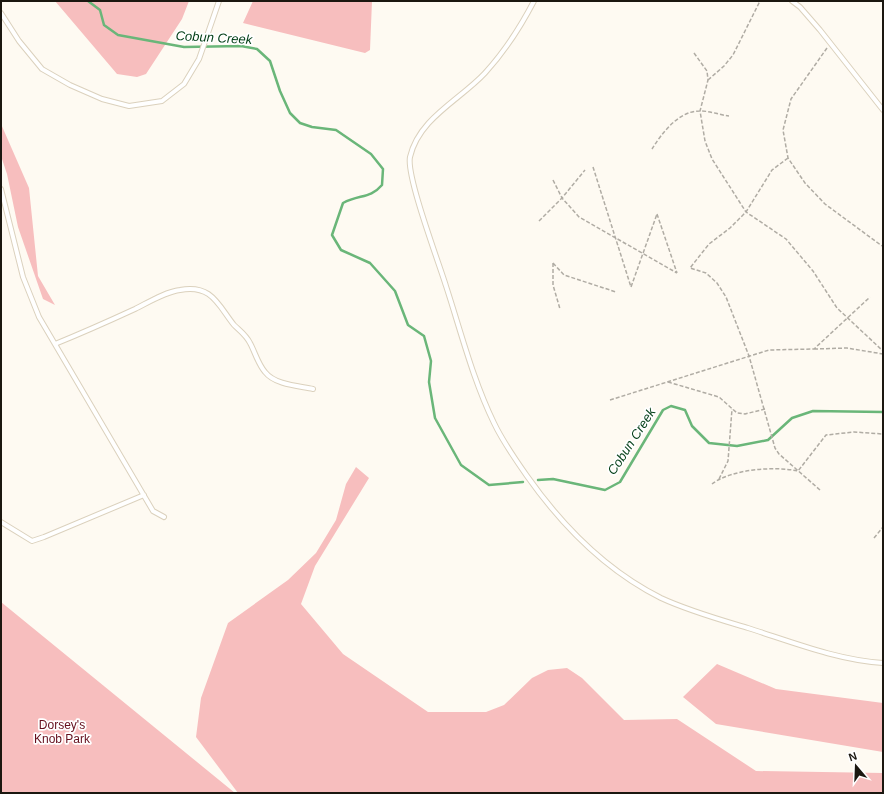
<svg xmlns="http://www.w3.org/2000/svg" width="884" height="794" viewBox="0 0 884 794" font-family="Arial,sans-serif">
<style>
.green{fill:#f7bebe}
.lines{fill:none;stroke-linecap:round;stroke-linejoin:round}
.stream{stroke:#6ab679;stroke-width:2.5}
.lane-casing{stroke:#dbd1bd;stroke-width:6}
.path{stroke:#b0aca4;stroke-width:1.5;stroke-dasharray:4 2;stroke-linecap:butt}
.lane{stroke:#fff;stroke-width:4}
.labels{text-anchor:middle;stroke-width:3.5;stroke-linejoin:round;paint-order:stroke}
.park-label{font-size:12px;fill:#650f1d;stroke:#fff}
.water-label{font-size:13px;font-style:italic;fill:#013e16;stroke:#fff}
</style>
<rect width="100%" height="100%" fill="#fefaf2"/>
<path class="green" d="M 55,1 L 189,1 L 182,19 L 146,74 L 137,77 L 117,74 Z
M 253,1 L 372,1 L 370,50 L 365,53 L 243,23 Z
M 1,124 L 29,188 L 38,276 L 55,305 L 43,299 L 18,227 L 7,174 L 1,156 Z
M 356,467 L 369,478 L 315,566 L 301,604 L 343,654 L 428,712 L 486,712 L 504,705 L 532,678 L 548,670 L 567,668 L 582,678 L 624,720 L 677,719 L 756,771 L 883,773 L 883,793 L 238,793 L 196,737 L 201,698 L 228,623 L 288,580 L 316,553 L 336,520 L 346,484 Z
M 1,602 L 235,793 L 1,793 Z
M 717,664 L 776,689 L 883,703 L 883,752 L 716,724 L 683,697 Z"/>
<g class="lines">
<path class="stream" d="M 88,1 L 100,10 L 104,25 L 118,35 L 184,47 L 241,46 L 257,49 L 270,61 L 280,91 L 290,113 L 300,123 L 312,127 L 336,130 L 371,154 L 383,169 L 382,185 C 370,199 360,194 343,203 L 332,235 L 341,250 L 370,263 L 395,291 L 408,325 L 424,336 L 431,361 L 429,382 L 435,418 L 461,465 L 489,485 L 523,482
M 538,480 L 553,479 L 605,490 L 620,482 L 663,410 L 671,406 L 685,410 L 692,426 L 709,443 L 737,446 L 768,440 L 792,418 L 813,411 L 883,412"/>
<defs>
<path id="lane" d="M 534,1 C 521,26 505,51 485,73 C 460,100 419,118 410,157 C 406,176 439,263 446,286 C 461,332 473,380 494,423 C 503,442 515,459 527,476 C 563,527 605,570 661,598 C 689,611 718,619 748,628 C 792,642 837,660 883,663
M 792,1 L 800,7 L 820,30 L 883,110
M 1,13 L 19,41 L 42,69 L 70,85 L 102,99 L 129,106 L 162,101 L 184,84 L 199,59 L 219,1
M 1,189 L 23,277 L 39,317 L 153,511 L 164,517
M 55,344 C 82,333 109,321 135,309 C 149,302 165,292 180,290 C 212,284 218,305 234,325 C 240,331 246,335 250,343 C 255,352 258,364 265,372 C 275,385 299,386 313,389
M 1,522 L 32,541 L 44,537 L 144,495"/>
</defs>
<use href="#lane" class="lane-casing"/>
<path class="path" d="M 827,48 L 791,99 L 783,130 L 788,158 L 805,183 L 825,204 L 882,246
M 694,53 L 707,71 L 708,80 L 700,111 L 705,141 L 712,159 L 746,212 L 786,239 L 813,271 L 837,308 L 883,351
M 708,80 L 724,66 L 733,55 L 760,1
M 652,149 C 662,133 679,110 701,111 C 710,111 720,115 729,116
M 788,158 L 772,170 L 746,212 L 730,228 L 709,244 L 690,268 L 706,273 L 717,283 L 726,297 L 749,356 L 775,448 L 779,454 L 820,490
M 593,167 L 631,287 L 657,214
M 553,180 L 562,198 L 579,217 L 677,273
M 657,214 L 677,273
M 539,221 L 562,198 L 585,170
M 553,263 L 564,275 L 616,292
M 553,263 L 553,285 L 560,309
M 814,349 L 847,348 L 883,354
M 668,382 L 719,397 L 737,413 L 745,414 L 765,409
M 610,400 L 769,350 L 814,349 L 870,297
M 719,479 L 728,461 L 732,409
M 712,484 C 731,469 775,466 798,471 L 826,435 L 854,432 L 883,434
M 874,538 L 883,527"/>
<use href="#lane" class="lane"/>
</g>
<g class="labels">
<g class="park-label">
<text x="62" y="729">Dorsey's<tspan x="62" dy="14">Knob Park</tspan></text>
</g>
<g class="water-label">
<text transform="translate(214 37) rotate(3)" y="5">Cobun Creek</text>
<text transform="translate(631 441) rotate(-57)" y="5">Cobun Creek</text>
</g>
</g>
<rect width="884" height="794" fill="none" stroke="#1b1710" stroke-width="4"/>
<g transform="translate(856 766) rotate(341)" stroke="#ffffff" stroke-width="3" paint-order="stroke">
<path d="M0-3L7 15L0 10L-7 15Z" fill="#1b1710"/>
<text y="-6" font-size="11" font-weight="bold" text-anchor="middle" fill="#1b1710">N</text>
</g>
</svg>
